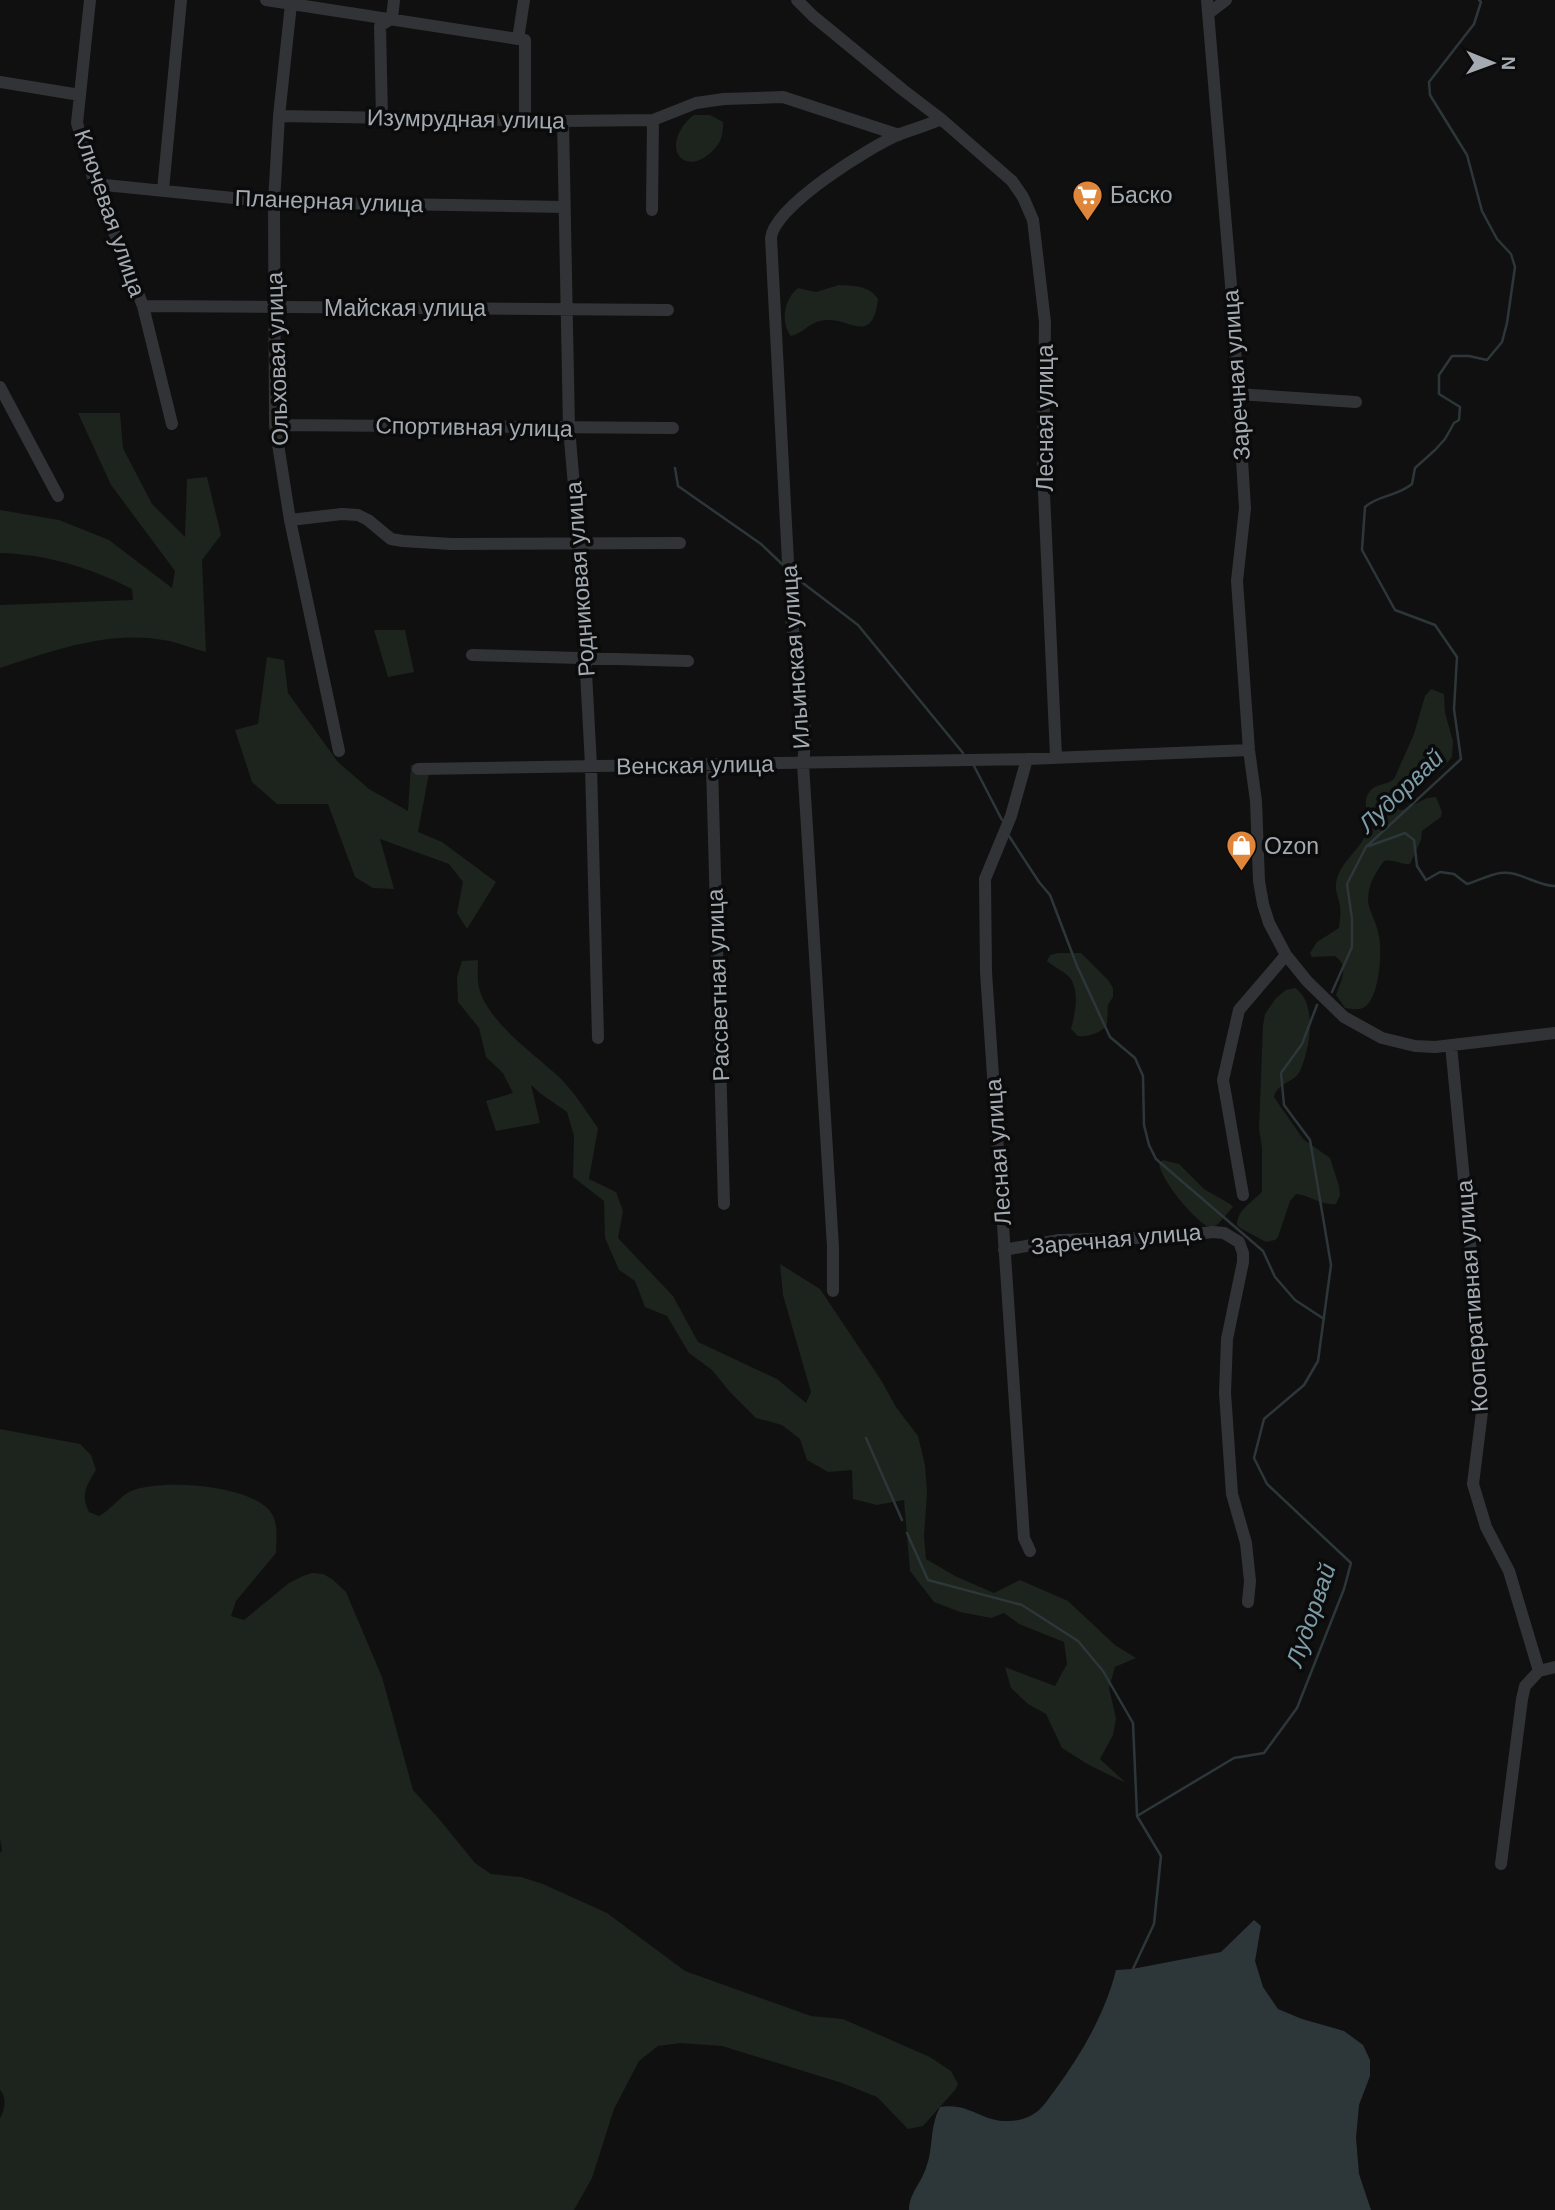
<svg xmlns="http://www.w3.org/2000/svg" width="1555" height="2210" viewBox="0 0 1555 2210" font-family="Helvetica,sans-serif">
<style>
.green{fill:#1d231d}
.water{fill:#2d373a}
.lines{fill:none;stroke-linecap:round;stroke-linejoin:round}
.stream{stroke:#2d373a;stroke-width:2.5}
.minor{stroke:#313336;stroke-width:12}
.labels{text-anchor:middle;stroke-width:7;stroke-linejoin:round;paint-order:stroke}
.street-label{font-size:23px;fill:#a3aab1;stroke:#0b0b0c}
.poi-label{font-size:23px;fill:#a3aab1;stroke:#0b0b0c;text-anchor:start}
.water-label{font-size:24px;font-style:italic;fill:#7c9da9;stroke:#0b0b0c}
</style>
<rect width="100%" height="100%" fill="#101011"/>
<path class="green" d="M 694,115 L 710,115 L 723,122 C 723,128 723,134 721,139 C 716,151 695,170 681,158 C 668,146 683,122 694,115 Z
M 839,285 C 854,286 869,285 878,299 C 872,349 848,314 820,321 C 809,323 802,334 791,336 C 780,322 784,299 798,288 L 816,292 Z
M 78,413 L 120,413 L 123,448 L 126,454 L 152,504 L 185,537 L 187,479 L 207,477 L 221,535 L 202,560 L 206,652 C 194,649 182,644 169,641 C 111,629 55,650 0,668 L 0,605 L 133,600 L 132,589 C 92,568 45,554 0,553 L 0,510 L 59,520 L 109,540 L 172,588 L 175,571 L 111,485 Z
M 374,630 L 405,630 L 414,672 L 388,677 Z
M 267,657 L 284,660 L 288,693 L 338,762 L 369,789 L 408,811 L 411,765 L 431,763 L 418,832 L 442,842 L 496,882 L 467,929 L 457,913 L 463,882 L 449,864 L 380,839 L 394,889 L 373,888 L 355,877 L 328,804 L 277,804 L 252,782 L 235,730 L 258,724 Z
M 1431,689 L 1444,694 L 1445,713 L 1453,741 L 1452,757 L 1443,768 L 1414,785 L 1396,802 L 1399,810 L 1403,810 L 1427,798 L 1436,797 L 1442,812 L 1441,817 L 1422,831 L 1421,840 L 1410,864 C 1401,865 1394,859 1384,861 C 1375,874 1368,884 1368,901 C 1369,911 1376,921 1378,932 C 1383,948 1380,994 1366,1006 C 1360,1011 1353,1009 1345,1008 L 1336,995 C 1341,980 1350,967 1335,956 L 1312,957 L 1310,953 L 1317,942 L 1339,928 C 1340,921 1341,913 1340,906 C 1339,899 1335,891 1336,884 C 1338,862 1364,848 1368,828 C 1371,814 1360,804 1370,791 C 1375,784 1387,785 1394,779 L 1414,734 L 1425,696 Z
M 1058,953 L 1081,953 L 1108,980 L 1113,988 L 1113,997 L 1108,1005 L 1107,1025 C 1101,1033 1088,1037 1078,1036 L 1071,1029 C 1075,1014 1080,992 1070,978 C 1064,971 1054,967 1047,961 L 1050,955 Z
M 478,960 C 478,969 477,979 479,988 C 488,1022 533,1053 558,1076 C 573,1090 586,1111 598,1128 L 589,1179 L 616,1192 L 623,1211 L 618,1238 L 673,1296 L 698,1342 L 777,1379 L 806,1403 L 811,1392 L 783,1295 L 780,1264 L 820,1289 L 881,1380 L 896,1407 L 918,1436 L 925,1465 L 927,1492 L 924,1536 L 926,1559 L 957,1577 L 994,1593 L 1020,1580 L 1068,1601 L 1115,1645 L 1136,1658 L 1115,1667 L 1109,1688 L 1116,1718 L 1113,1735 L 1100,1759 L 1126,1783 L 1089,1765 L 1062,1748 L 1046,1714 L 1028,1704 L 1011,1688 L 1005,1667 L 1055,1686 L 1067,1664 L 1064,1642 L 1019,1624 L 1004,1613 L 991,1618 L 960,1612 L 934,1602 L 910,1571 L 904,1500 L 877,1505 L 853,1499 L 852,1470 L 828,1472 L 807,1460 L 800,1439 L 782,1425 L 756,1418 L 729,1391 L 712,1370 L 689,1353 L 667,1316 L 645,1307 L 635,1281 L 619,1270 L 605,1238 L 604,1201 L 573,1177 L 574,1136 L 567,1112 L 541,1094 L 531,1085 L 540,1123 L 496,1131 L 486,1101 L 513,1093 L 503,1073 L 486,1057 L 479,1028 L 458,1002 L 457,977 L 462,961 Z
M 1295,988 C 1318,1003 1310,1049 1300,1071 C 1294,1083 1277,1083 1274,1097 L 1303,1139 L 1330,1158 L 1339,1186 L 1340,1195 L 1336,1204 C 1321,1206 1310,1195 1296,1194 L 1290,1201 L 1278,1237 L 1275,1240 L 1266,1242 L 1240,1228 L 1237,1225 C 1237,1210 1252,1202 1262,1192 L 1262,1148 L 1259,1128 L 1263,1025 L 1265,1014 L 1276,998 L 1286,990 Z
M 1163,1160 L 1179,1164 L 1204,1189 L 1230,1204 L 1233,1207 L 1218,1224 L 1211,1228 C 1195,1222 1160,1179 1159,1163 Z
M 0,1429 L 80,1444 L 91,1455 L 96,1470 C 87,1485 80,1494 89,1512 L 99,1516 C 111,1510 118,1498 129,1492 C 158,1478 242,1485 266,1507 C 280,1519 276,1537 276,1553 L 236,1601 L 231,1616 L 244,1620 L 289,1583 L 303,1576 L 312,1573 L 323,1574 L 332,1579 L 346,1592 L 382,1677 L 413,1790 L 440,1820 L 475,1863 L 491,1874 L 521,1877 L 543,1884 L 607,1913 L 685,1971 L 811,2016 L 843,2019 L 930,2057 L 951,2071 L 958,2084 L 955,2090 L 923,2126 L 908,2129 L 877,2097 L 842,2083 L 722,2046 L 680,2043 L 658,2046 L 639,2061 L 614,2109 L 592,2178 L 574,2210 L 0,2210 L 0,2118 C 5,2110 7,2097 0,2090 L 0,1853 L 2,1850 L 0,1839 Z"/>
<path class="water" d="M 1254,1920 L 1261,1926 L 1255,1961 L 1263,1987 L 1278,2009 L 1302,2019 L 1344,2031 L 1363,2045 L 1370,2060 L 1370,2076 L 1359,2105 L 1356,2138 L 1359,2174 L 1371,2210 L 909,2210 C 909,2194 921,2183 926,2168 C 934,2147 929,2128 940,2107 C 969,2102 982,2122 1008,2121 C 1019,2121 1029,2118 1038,2111 C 1045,2105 1050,2096 1055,2090 C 1082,2053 1105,2014 1116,1970 L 1132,1969 L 1221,1952 Z"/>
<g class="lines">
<path class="stream" d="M 675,468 L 678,486 L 761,544 L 782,564
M 795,577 L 858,625 L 963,753
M 974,766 L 1002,820
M 1009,836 L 1039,882 L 1050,895 L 1077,966 L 1110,1037 L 1135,1058 L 1143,1076 L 1144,1125 L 1149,1145 L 1156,1159 L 1263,1251 L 1275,1277 L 1295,1300 L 1324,1319
M 1369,846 L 1405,833 L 1414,840 L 1417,866 L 1426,880 L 1440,872 L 1454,874 L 1467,884 C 1477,881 1489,875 1500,873 C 1519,870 1536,886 1555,886
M 1332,992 L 1352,947 L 1352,919 L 1347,884 L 1366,847 L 1461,759 L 1454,709 L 1457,657 L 1435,625 L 1395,610 L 1362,550 L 1365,507 C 1378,495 1396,497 1412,484 L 1415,468 L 1435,450 L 1445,439 L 1454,423 L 1459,420 L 1460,407 L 1439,394 L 1439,375 L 1452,356 L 1469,356 L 1487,360 L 1502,342 L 1507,323 L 1515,267 L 1511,254 L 1497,239 L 1482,211 L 1467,155 L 1430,95 L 1429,82 L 1474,24 L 1481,2 L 1479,0
M 866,1438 L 902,1520
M 907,1533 L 928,1580 L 1022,1605 L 1078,1641 L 1103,1671 L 1133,1723 L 1137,1815
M 1132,1971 L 1154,1924 L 1161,1856 L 1137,1816 L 1234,1758 L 1264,1753 L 1297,1708 L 1344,1589 L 1351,1563 L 1267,1484 L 1254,1458 L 1264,1419 L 1304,1385 L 1318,1361 L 1331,1265 L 1310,1140 L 1284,1105 L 1281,1073 L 1302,1044 L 1317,1005"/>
<path class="minor" d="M 90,0 L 77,123 L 95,184 L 143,306 L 172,424
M 266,0 L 518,39 L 524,0
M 797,0 L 813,16 L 903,90 L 941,119 L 1012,181 L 1023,197 L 1033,220 L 1045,322 L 1043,471 L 1056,756
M 1207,0 L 1231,285 L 1245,508 L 1237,581 L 1249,750 L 1256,801 L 1259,881 L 1263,904 L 1269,923 L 1286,955 L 1307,981 L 1344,1017 L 1382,1038 L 1415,1046 L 1435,1047 L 1555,1033
M 291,4 L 279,116 L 274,202 L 275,425 L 290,520 L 339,751
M 1209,13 L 1226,0
M 525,40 L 525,120
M 0,82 L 80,95
M 279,116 L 563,121 L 653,120 L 696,103 L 724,99 L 783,97 L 899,135
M 382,118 L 380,26 L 392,18 L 394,0
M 563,121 L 569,428 L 579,543 L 591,765 L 598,1038
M 95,184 L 274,202 L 564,207
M 163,190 L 181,0
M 652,210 L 653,120
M 143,306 L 668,310
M 0,387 L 58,496
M 1237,394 L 1356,402
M 275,425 L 673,428
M 290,520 L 342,514 L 358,515 L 368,520 L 391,539 L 403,541 L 451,544 L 680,543
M 472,655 L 688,661
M 1027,759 L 1011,816 L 985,879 L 986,972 L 1023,1523 L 1024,1538 L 1030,1551
M 712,766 L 724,1204
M 418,769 L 1027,759 L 1249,750
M 1451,1045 L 1478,1325 L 1482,1412 L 1473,1484 L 1486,1527 L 1509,1571 L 1539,1671 L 1525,1686 L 1522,1699 L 1501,1864
M 1243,1195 L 1223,1080 L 1239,1010 L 1286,955
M 1004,1250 L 1059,1240 L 1172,1237 L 1213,1232 L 1224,1233 L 1239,1242 L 1243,1253 L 1243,1262 L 1227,1339 L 1225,1393 L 1232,1494 L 1246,1543 L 1250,1581 L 1248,1602
M 833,1291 L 833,1247 L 803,763 C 809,720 799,662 791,619 L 771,238 C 774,206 871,146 900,134 C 914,129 928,125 941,119
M 1539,1671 L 1555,1667"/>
</g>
<defs>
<symbol id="supermarket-pin" viewBox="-11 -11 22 30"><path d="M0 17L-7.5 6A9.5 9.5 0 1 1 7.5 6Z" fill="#df863a" stroke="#0b0b0c"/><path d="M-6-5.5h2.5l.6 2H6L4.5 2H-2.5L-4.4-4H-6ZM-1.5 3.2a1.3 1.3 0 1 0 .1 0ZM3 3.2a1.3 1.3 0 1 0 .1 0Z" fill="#fff"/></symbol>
<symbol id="shop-pin" viewBox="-11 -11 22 30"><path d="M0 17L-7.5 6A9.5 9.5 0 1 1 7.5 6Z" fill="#df863a" stroke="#0b0b0c"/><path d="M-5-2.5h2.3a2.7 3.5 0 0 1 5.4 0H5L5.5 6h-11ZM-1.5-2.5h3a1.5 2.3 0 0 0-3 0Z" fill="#fff"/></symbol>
</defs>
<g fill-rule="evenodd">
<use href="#supermarket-pin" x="1070" y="178" width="35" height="47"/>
<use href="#shop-pin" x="1224" y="828" width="35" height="47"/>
</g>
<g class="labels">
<g class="street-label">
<text transform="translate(466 119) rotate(1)" y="8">Изумрудная улица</text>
<text transform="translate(329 201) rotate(2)" y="8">Планерная улица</text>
<text transform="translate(110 213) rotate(71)" y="8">Ключевая улица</text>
<text x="405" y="316">Майская улица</text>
<text transform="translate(277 359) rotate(-92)" y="8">Ольховая улица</text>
<text transform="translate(1236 375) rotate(-94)" y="8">Заречная улица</text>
<text transform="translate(1045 418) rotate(-90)" y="8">Лесная улица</text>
<text transform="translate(474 427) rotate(1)" y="8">Спортивная улица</text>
<text transform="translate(580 579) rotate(-94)" y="8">Родниковая улица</text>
<text transform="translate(795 657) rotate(-94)" y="8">Ильинская улица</text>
<text transform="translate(695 765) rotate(-1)" y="8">Венская улица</text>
<text transform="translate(718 985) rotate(-92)" y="8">Рассветная улица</text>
<text transform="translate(998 1152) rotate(-94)" y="8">Лесная улица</text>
<text transform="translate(1116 1239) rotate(-5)" y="8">Заречная улица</text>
<text transform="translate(1472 1296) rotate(-94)" y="8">Кооперативная улица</text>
</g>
<g class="poi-label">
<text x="1110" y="203">Баско</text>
<text x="1264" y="854">Ozon</text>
</g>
<g class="water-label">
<text transform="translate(1401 791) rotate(-44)" y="8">Лудорвай</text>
<text transform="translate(1311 1615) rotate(-71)" y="8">Лудорвай</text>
</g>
</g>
<g transform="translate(1492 63) rotate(91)" stroke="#0b0b0c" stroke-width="5" paint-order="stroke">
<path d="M0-5L12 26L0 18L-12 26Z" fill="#a3aab1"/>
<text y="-10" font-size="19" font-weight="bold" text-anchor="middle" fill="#a3aab1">N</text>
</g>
</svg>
